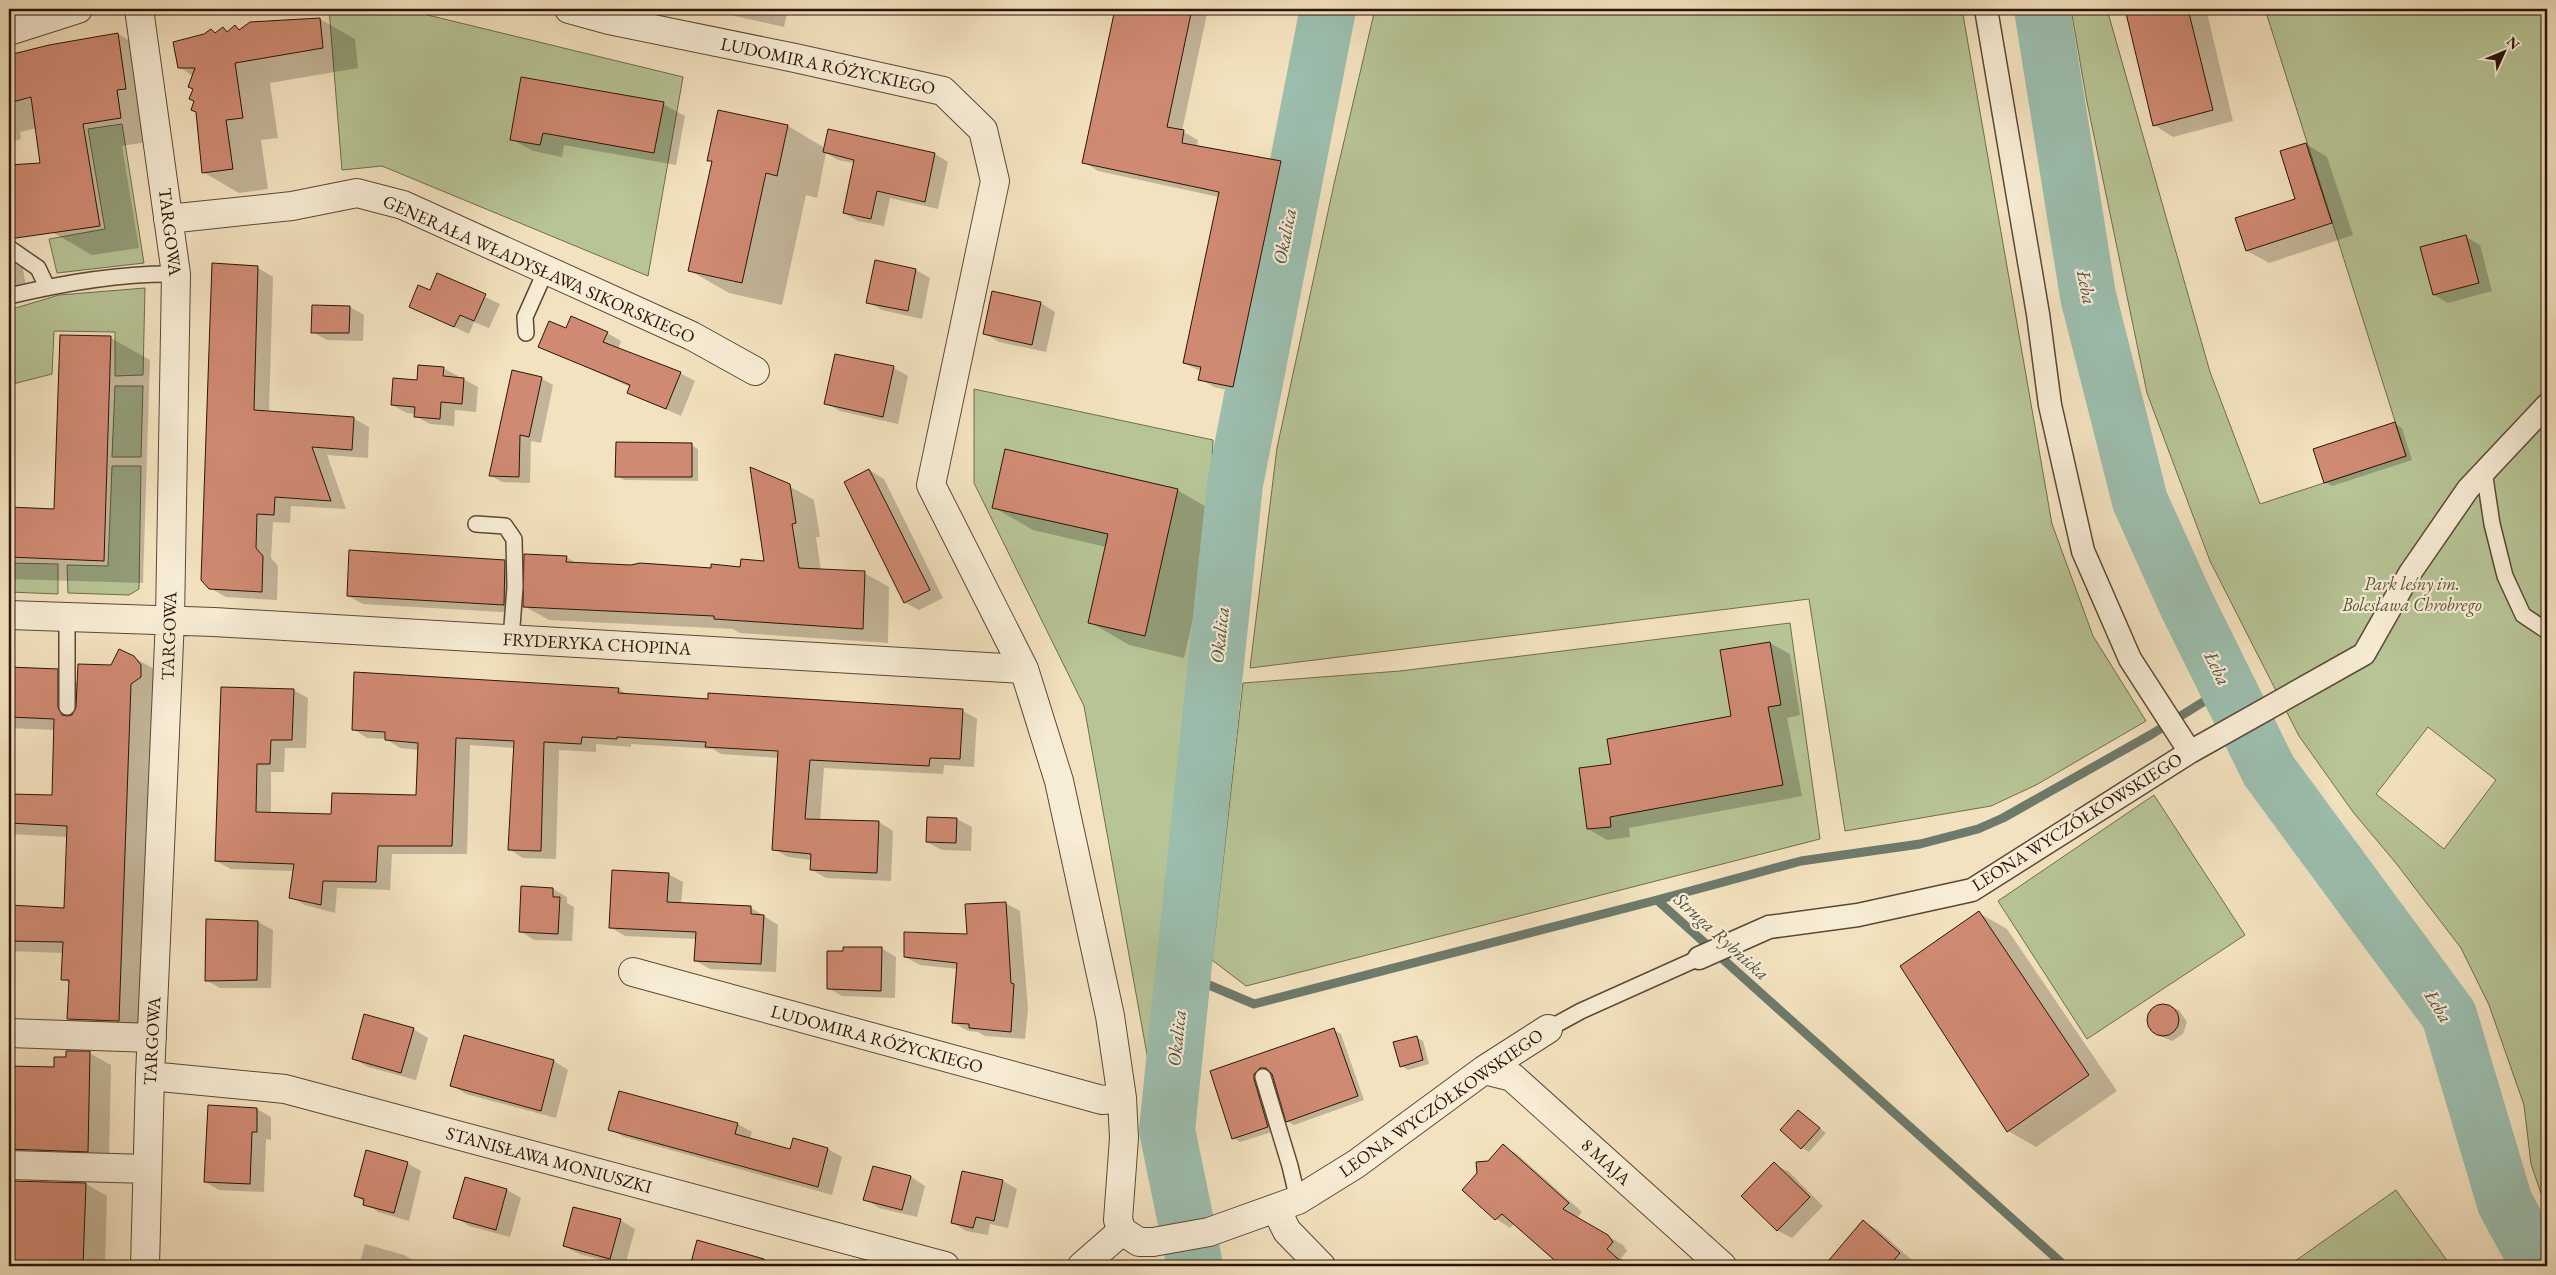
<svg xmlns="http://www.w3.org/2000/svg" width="2556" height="1275" viewBox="0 0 2556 1275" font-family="'EB Garamond',serif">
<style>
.green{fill:#b7c495;stroke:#706c4e;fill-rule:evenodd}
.shadow{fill:#0003}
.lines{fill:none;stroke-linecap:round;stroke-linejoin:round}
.stream{stroke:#6e7a6b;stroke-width:9}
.river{stroke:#9cbeae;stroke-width:56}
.building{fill:#d08a73;stroke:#2a1507}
.service-casing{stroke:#5c4835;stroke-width:18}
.pedestrian-casing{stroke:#5c4835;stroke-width:25}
.minor-casing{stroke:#5c4835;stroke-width:30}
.service{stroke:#f7ecd5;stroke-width:15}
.pedestrian{stroke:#f7ecd5;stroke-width:22}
.minor{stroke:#f7ecd5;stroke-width:28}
.labels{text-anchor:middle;stroke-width:4.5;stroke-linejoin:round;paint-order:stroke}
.street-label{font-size:18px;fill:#2a1507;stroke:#f7ecd5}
.park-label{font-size:18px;font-style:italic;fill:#5b5239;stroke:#f7ecd5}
.water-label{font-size:19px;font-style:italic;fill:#525041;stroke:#f7ecd5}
</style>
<rect width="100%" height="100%" fill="#f3e2bf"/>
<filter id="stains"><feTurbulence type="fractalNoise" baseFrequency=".004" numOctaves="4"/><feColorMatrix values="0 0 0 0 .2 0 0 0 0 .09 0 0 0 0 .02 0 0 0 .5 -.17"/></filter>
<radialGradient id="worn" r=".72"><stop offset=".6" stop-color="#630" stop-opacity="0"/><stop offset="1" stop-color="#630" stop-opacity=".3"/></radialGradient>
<path class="green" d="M 329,9 L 411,11 L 683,77 L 648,276 L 382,166 L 342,170 Z
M 1375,9 L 1962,9 L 2052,524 L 2093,636 L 2146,721 L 2036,785 L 1991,806 L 1845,831 L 1809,599 L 1250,668 L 1277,448 L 1334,184 Z
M 2071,9 L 2107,9 L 2210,372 L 2260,504 L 2406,456 L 2265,9 L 2547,9 L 2547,1211 L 2531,1164 L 2524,1105 L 2489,1005 L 2461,948 L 2395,862 L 2353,812 L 2299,736 L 2210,561 L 2147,393 L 2087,102 ZM 2428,727 L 2496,780 L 2444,849 L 2376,794 Z
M 122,124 L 144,263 L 57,273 L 49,239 L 105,229 L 88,129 Z
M 145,288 L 143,375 L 115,376 L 115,332 L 54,331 L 52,374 L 9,385 L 9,310 L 59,295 Z
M 115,386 L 143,386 L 141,457 L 112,457 Z
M 974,389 L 1213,440 L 1207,588 L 1157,1089 L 1152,1082 L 1084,706 L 974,483 Z
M 112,466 L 141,466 L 139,589 L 129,595 L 68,593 L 67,565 L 108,566 Z
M 9,563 L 58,564 L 58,594 L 9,592 Z
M 1790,623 L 1820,839 L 1246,986 L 1212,960 L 1243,683 L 1400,671 Z
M 2154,795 L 2245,935 L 2087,1039 L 1998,901 Z
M 2396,1190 L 2451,1266 L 2288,1266 Z"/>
<path class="shadow" d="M 703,9 L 788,9 L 784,27 Z
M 1116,9 L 1208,9 L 1182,131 L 1198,140 L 1197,147 L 1281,162 L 1295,170 L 1248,395 L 1214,387 L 1200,379 L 1202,372 L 1184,363 L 1219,197 L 1098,171 L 1084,162 Z
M 2126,9 L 2206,9 L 2233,121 L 2173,137 L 2154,125 Z
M 320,19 L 355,39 L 358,68 L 270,83 L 278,138 L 261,140 L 268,189 L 239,193 L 203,172 L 194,90 L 189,87 L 193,76 L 179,67 L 211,30 L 217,33 L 223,28 L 229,32 L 236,27 L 241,30 Z
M 118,34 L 158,57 L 160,140 L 122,146 L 139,248 L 92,255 L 52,232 L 37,128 L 20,132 L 21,139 L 9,143 L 9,56 L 50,46 Z
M 663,104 L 685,116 L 676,165 L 564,145 L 562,157 L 533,151 L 511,139 Z
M 788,126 L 825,148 L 935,154 L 948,162 L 938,209 L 890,198 L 884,226 L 858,221 L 844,213 L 854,163 L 838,160 L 826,153 L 817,198 L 806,195 L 782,305 L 729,293 L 689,270 L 713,162 L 709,160 Z
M 2306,144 L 2327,157 L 2353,235 L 2269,263 L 2247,251 L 2297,200 Z
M 2466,237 L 2480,245 L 2492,291 L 2448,303 L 2434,295 Z
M 9,260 L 23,269 L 27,293 L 9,296 Z
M 258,268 L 273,277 L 269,412 L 353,418 L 369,427 L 368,458 L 327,455 L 346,509 L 291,506 L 290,523 L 273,522 L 271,558 L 278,566 L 277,600 L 226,597 L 210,588 Z
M 916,270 L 930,278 L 922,319 L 882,310 L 868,302 Z
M 437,274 L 500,304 L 489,328 L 474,322 L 469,334 L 411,307 L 430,291 Z
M 993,293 L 1041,303 L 1055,312 L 1046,352 L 999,342 L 984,333 Z
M 350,307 L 364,315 L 363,341 L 327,340 L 313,332 Z
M 566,330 L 607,333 L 621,341 L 618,349 L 680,373 L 695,381 L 681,416 L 628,393 L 630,387 L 540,346 Z
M 111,338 L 150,360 L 143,583 L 9,579 L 9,508 L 56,510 Z
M 9,354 L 10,396 L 9,396 Z
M 443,368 L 458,376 L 458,379 L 463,379 L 478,387 L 476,412 L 455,410 L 454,426 L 430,424 L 415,416 L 415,414 L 407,413 L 392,405 L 418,381 Z
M 894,368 L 908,376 L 898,424 L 840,411 L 826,403 Z
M 541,378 L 553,385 L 541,443 L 531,441 L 530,483 L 502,482 L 490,475 Z
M 2395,424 L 2402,428 L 2412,460 L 2332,486 L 2325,482 Z
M 691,445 L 698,449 L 698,481 L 624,480 L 617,476 Z
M 869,470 L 884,479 L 943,598 L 919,610 L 904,602 Z
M 789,486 L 814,500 L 820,537 L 816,537 L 821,571 L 864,573 L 889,587 L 888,643 L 740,633 L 733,629 L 549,620 L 524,606 L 566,557 L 578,564 L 712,569 L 741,568 L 766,562 Z
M 1177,490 L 1217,513 L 1184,658 L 1129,645 L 1090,622 L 1106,547 L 1033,530 L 993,507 Z
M 505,562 L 519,570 L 518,613 L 363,604 L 348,596 Z
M 1770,643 L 1790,654 L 1800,715 L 1787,718 L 1802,796 L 1629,828 L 1630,837 L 1607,840 L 1588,829 L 1613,765 L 1732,717 Z
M 133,657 L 156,670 L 162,690 L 152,696 L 140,1032 L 90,1031 L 68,1019 L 70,983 L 63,979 L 63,953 L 9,951 L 9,907 L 65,909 L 68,837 L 9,834 L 9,795 L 53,796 L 55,730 L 9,728 L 9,669 L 57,670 L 79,683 Z
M 222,688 L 293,690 L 308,698 L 306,748 L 285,748 L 284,772 L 271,772 L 271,813 L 333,816 L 417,796 L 419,750 L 400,748 L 386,739 L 367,738 L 353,729 L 618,689 L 629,695 L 963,711 L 977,719 L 974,767 L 944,765 L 943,774 L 824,768 L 820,821 L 879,822 L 893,831 L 891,881 L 826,878 L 812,870 L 812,860 L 788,857 L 774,849 L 779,758 L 721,754 L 713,749 L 631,744 L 631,747 L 596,744 L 596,752 L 559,750 L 556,859 L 523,858 L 509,849 L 514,748 L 470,745 L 467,854 L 392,854 L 390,890 L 337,888 L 335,913 L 305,905 L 290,897 L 294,871 L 231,869 L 216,861 Z
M 928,818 L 957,819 L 972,827 L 971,851 L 942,850 L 927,842 Z
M 668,874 L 683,882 L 681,904 L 750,907 L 778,925 L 776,972 L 710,969 L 696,961 L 697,939 L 625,936 L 610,927 Z
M 553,889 L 567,897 L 567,903 L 574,907 L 572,941 L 534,940 L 520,931 Z
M 1005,903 L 1020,911 L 1028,1009 L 1025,1039 L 985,1036 L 978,1032 L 968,1031 L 954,1023 L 958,969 L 920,965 L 905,957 L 968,935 Z
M 1979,913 L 2007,929 L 2117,1091 L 2036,1147 L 2008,1131 Z
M 207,921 L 258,922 L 273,930 L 271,988 L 220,988 L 206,980 Z
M 881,948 L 896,957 L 895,998 L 842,996 L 828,988 L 845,952 Z
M 2161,1004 L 2179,1010 L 2187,1022 L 2183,1034 L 2172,1041 L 2155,1034 L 2148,1025 L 2149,1012 Z
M 413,1029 L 428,1038 L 416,1080 L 368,1067 L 353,1058 Z
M 1334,1030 L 1341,1034 L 1364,1100 L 1294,1125 L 1287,1121 L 1273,1073 L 1267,1071 L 1275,1131 L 1240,1142 L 1233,1138 L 1211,1072 Z
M 465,1036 L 554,1061 L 568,1070 L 556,1118 L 466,1094 L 451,1085 Z
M 1416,1037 L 1423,1041 L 1429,1064 L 1408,1070 L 1401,1066 Z
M 89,1053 L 111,1065 L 109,1163 L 15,1177 L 16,1182 L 86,1184 L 107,1196 L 105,1266 L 9,1266 L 9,1067 L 55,1069 L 67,1058 Z
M 257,1109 L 271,1117 L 271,1140 L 266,1139 L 264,1192 L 219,1190 L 205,1182 Z
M 1798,1111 L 1826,1133 L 1809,1152 L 1802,1148 Z
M 738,1124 L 752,1132 L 750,1139 L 791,1151 L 828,1149 L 842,1157 L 832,1195 L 624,1137 L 610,1129 Z
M 1503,1146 L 1517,1154 L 1582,1212 L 1577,1218 L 1623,1245 L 1627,1251 L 1621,1258 L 1630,1266 L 1563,1266 L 1515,1223 L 1510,1228 L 1496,1219 L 1464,1190 Z
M 407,1163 L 421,1171 L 409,1221 L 378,1212 L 355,1195 Z
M 1774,1164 L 1789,1172 L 1823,1206 L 1792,1238 L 1777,1230 Z
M 963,1172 L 1003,1181 L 1017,1189 L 1008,1228 L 990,1224 L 988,1235 L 966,1231 L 952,1222 Z
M 911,1177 L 925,1186 L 917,1217 L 879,1208 L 865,1199 Z
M 507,1190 L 521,1198 L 510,1237 L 469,1226 L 455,1217 Z
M 620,1220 L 635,1229 L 625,1266 L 579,1254 L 564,1246 Z
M 1864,1222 L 1878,1230 L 1914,1262 L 1910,1266 L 1834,1266 L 1829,1262 Z
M 698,1242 L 743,1256 L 783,1266 L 691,1266 Z
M 365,1244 L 404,1255 L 419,1263 L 418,1266 L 359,1266 Z"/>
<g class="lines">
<path class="stream" d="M 1657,900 L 1801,861 L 1920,844 L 1978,829 L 2003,818 L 2152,734 L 2227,687
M 1183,974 L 1254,1004 L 1657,900 L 2065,1266"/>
<path class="river" d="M 2042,9 L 2088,296 L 2140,501 L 2185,601 L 2269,771 L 2449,1015 L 2505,1203 L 2535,1258 L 2542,1266
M 1195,1266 L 1167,1130 L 1183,974 L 1235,484 L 1328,9"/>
</g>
<path class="building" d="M 1115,9 L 1192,9 L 1167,127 L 1184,130 L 1182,143 L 1281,161 L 1233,387 L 1198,380 L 1201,367 L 1183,363 L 1219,192 L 1082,163 Z
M 2125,9 L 2188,9 L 2213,110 L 2153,126 Z
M 320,18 L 323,48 L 235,63 L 243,118 L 226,120 L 233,169 L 202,173 L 196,112 L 191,110 L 194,101 L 189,99 L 193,89 L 188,87 L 195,68 L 178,68 L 173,42 L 204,34 L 211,29 L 215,33 L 223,27 L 227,32 L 235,25 L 239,30 L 250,22 Z
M 118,33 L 126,89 L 117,90 L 121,118 L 83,124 L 100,226 L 9,239 L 9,165 L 40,163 L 31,97 L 9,103 L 9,55 L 49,45 Z
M 521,77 L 664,102 L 654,153 L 543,133 L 540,145 L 510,140 Z
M 718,110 L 788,125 L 777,176 L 766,173 L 742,283 L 688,271 L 712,161 L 707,161 Z
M 828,129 L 935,153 L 925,202 L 877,191 L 871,219 L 843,213 L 854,160 L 823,152 Z
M 2306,143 L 2332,223 L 2246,251 L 2235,218 L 2295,199 L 2280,151 Z
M 2466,235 L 2479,283 L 2433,295 L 2420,247 Z
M 875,260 L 916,269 L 908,311 L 866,303 Z
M 212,263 L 258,266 L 254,410 L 354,417 L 352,450 L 312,447 L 331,501 L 275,497 L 274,515 L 257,514 L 256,548 L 263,556 L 262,592 L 209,589 L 201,580 Z
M 437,273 L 486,294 L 474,321 L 460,315 L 454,327 L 409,307 L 418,285 L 430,290 Z
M 992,291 L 1041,302 L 1032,345 L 983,334 Z
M 312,305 L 350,306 L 349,333 L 311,333 Z
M 571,316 L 608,332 L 603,342 L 681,372 L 666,409 L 627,393 L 630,385 L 538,347 L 549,321 L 566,328 Z
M 60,335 L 111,336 L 104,561 L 9,557 L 9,507 L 54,509 Z
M 835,354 L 894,366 L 883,417 L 824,404 Z
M 418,365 L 444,367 L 443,376 L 464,378 L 462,404 L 441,402 L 440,419 L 414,417 L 415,407 L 391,405 L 393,378 L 417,380 Z
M 512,370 L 542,377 L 529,437 L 520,435 L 519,477 L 489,476 Z
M 2395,422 L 2406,456 L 2324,483 L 2313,449 Z
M 616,442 L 692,443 L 692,477 L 615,477 Z
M 1005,449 L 1178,489 L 1145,636 L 1088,623 L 1108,534 L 992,508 Z
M 750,467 L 790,484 L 796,523 L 792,524 L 799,568 L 865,571 L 863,629 L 714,619 L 714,616 L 523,607 L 524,554 L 567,556 L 566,562 L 631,565 L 640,563 L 711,568 L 711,564 L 740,567 L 741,559 L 764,561 Z
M 869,469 L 930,590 L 904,603 L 844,482 Z
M 349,550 L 505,560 L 504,605 L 347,596 Z
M 1770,642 L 1781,705 L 1768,707 L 1783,785 L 1610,817 L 1611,827 L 1587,829 L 1579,768 L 1611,764 L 1607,739 L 1731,716 L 1720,650 Z
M 119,649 L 134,656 L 141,665 L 141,677 L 131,684 L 119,1021 L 67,1019 L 69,980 L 61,980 L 63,942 L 9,941 L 9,905 L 64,908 L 67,826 L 9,823 L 9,794 L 52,795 L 54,719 L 9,717 L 9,667 L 58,669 L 58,707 L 62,715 L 67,716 L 72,715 L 76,707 L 78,664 L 111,665 Z
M 354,672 L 619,688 L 618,693 L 708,699 L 708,693 L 963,709 L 960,759 L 930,758 L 929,766 L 810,760 L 805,819 L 879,821 L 877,873 L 810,870 L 811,854 L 772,850 L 778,751 L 705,747 L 706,742 L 617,737 L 617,739 L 582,737 L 581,744 L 544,742 L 541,851 L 508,850 L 514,741 L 456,738 L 452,846 L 378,846 L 376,882 L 323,881 L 321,905 L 289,898 L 294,864 L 215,861 L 221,687 L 294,689 L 292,740 L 271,740 L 270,764 L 257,764 L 256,812 L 331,814 L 332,793 L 416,795 L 418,743 L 385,740 L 385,732 L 352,730 Z
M 927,817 L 957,818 L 956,843 L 926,842 Z
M 612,870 L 669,873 L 667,902 L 751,906 L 751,914 L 764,915 L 761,964 L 694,961 L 696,932 L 609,928 Z
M 521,886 L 553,888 L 553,897 L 560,897 L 558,934 L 519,932 Z
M 1006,902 L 1011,983 L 1014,984 L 1011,1032 L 969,1028 L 969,1024 L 952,1023 L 957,963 L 904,957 L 904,932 L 967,934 L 965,904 Z
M 1979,911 L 2089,1075 L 2007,1132 L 1900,966 Z
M 206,919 L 258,921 L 257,980 L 205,981 Z
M 843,947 L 882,947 L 881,991 L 827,989 L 827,951 L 843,951 Z
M2147 1020a16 16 0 1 1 32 0a16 16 0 1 1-32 0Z
M 364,1014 L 414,1028 L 401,1073 L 352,1059 Z
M 1334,1028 L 1358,1096 L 1286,1122 L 1272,1074 L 1266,1068 L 1260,1068 L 1254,1074 L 1254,1079 L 1268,1127 L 1232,1139 L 1210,1071 Z
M 464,1035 L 554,1060 L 541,1111 L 450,1086 Z
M 1417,1036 L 1423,1060 L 1400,1067 L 1393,1042 Z
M 66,1051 L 90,1051 L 88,1152 L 9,1149 L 9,1066 L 54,1067 L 54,1057 L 66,1057 Z
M 619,1091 L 738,1123 L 735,1134 L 790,1149 L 793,1138 L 828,1148 L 818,1187 L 608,1130 Z
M 208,1105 L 257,1108 L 257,1132 L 252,1132 L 250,1184 L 204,1182 Z
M 1798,1110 L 1820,1128 L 1801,1149 L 1780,1130 Z
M 1503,1144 L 1569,1203 L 1563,1209 L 1608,1235 L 1613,1242 L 1607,1249 L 1626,1266 L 1561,1266 L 1502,1214 L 1495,1220 L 1462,1190 L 1477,1173 L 1476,1162 L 1488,1161 Z
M 366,1150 L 408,1162 L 394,1213 L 363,1205 L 364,1199 L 354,1196 Z
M 1774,1162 L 1810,1197 L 1777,1231 L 1741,1196 Z
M 873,1166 L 911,1176 L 902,1210 L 863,1200 Z
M 962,1171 L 1003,1180 L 994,1221 L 976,1217 L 973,1228 L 951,1223 Z
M 465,1177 L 507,1189 L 496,1230 L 453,1218 Z
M 9,1181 L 86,1183 L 83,1266 L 9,1266 Z
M 573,1207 L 621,1219 L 610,1259 L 563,1246 Z
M 1863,1220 L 1900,1253 L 1889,1266 L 1824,1266 Z
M 697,1240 L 764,1259 L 763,1266 L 690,1266 Z"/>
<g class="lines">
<defs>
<path id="service" d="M 9,248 L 38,268 L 47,287
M 9,296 C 63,283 120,273 176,274
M 526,333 L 525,317 L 546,270
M 2484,471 L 2492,524 L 2505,576 L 2523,615 L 2547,631
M 476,524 L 505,526 L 514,539 L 515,587 L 511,639
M 67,707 L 67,616
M 1548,1029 L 1581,1011 L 1699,958
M 1263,1077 L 1290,1166 L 1298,1200"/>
<path id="pedestrian" d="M 1986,9 L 2038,314 L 2050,405 L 2083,551 L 2130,659 L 2190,752
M 1699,958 L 1769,927 L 1858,915 L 1972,890 L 2190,752 L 2364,654 L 2410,573 L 2468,489 L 2547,405"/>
<path id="minor" d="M 139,9 L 176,274 L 170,619 L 150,1076 L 145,1266
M 569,9 L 609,20 L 795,58 L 943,91 L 983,130 L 995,181 L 931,485 L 1024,669 L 1059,781 L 1110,1016 L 1122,1098 L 1124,1138 L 1118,1220 L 1122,1231
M 9,31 L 78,9
M 168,219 L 292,206 L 357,193 L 403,205 L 692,336 L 755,371
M 9,615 L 214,622 L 1024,669
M 633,972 L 1102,1100 L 1122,1098
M 9,1033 L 152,1038
M 1484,1070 L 1512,1077 L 1722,1266
M 150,1076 L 285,1089 L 945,1266
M 9,1165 L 147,1169
M 1276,1209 L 1287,1231 L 1321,1266
M 1122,1231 L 1139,1242 L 1153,1242 L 1209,1232 L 1298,1200 L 1356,1164 L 1484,1070 L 1548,1029
M 1082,1266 L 1122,1231"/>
</defs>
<use href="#service" class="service-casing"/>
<use href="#pedestrian" class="pedestrian-casing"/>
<use href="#minor" class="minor-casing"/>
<use href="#service" class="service"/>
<use href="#pedestrian" class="pedestrian"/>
<use href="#minor" class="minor"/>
</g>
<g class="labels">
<g class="street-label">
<text transform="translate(828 66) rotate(12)" y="6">LUDOMIRA RÓŻYCKIEGO</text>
<text transform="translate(170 232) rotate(83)" y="6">TARGOWA</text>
<text transform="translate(539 269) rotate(24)" y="6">GENERAŁA WŁADYSŁAWA SIKORSKIEGO</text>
<text transform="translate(169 636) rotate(-88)" y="6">TARGOWA</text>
<text transform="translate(597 644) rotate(3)" y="6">FRYDERYKA CHOPINA</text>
<text transform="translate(2077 822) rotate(-32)" y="6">LEONA WYCZÓŁKOWSKIEGO</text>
<text transform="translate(877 1039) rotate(15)" y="6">LUDOMIRA RÓŻYCKIEGO</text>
<text transform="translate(152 1041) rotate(-87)" y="6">TARGOWA</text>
<text transform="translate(1441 1103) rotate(-35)" y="6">LEONA WYCZÓŁKOWSKIEGO</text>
<text transform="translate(549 1160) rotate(15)" y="6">STANISŁAWA MONIUSZKI</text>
<text transform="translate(1606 1162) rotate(42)" y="6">8 MAJA</text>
</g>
<g class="park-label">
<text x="2412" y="590">Park leśny im.<tspan x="2412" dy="21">Bolesława Chrobrego</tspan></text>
</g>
<g class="water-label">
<text transform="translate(1284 236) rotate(-79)" y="7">Okalica</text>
<text transform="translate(2087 287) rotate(79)" y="7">Łeba</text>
<text transform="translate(1219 635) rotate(-84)" y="7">Okalica</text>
<text transform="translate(2218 668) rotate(64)" y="7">Łeba</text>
<text transform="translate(1722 936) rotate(42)" y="7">Struga Rybnicka</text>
<text transform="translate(2439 1006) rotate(59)" y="7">Łeba</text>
<text transform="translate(1176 1038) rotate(-84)" y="7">Okalica</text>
</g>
</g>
<rect width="2556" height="1275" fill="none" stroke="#f3e2bf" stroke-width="30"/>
<rect x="10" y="10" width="2536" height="1255" fill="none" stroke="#2a1507" stroke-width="2.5"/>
<rect x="15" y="15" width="2526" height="1245" fill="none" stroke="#2a1507"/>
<g transform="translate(2504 52) rotate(46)" stroke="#f7ecd5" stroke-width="4" paint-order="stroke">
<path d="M0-4L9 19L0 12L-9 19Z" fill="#2a1507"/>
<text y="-8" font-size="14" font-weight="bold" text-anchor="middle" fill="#2a1507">N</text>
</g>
<rect width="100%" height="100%" filter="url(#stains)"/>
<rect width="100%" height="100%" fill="url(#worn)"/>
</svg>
